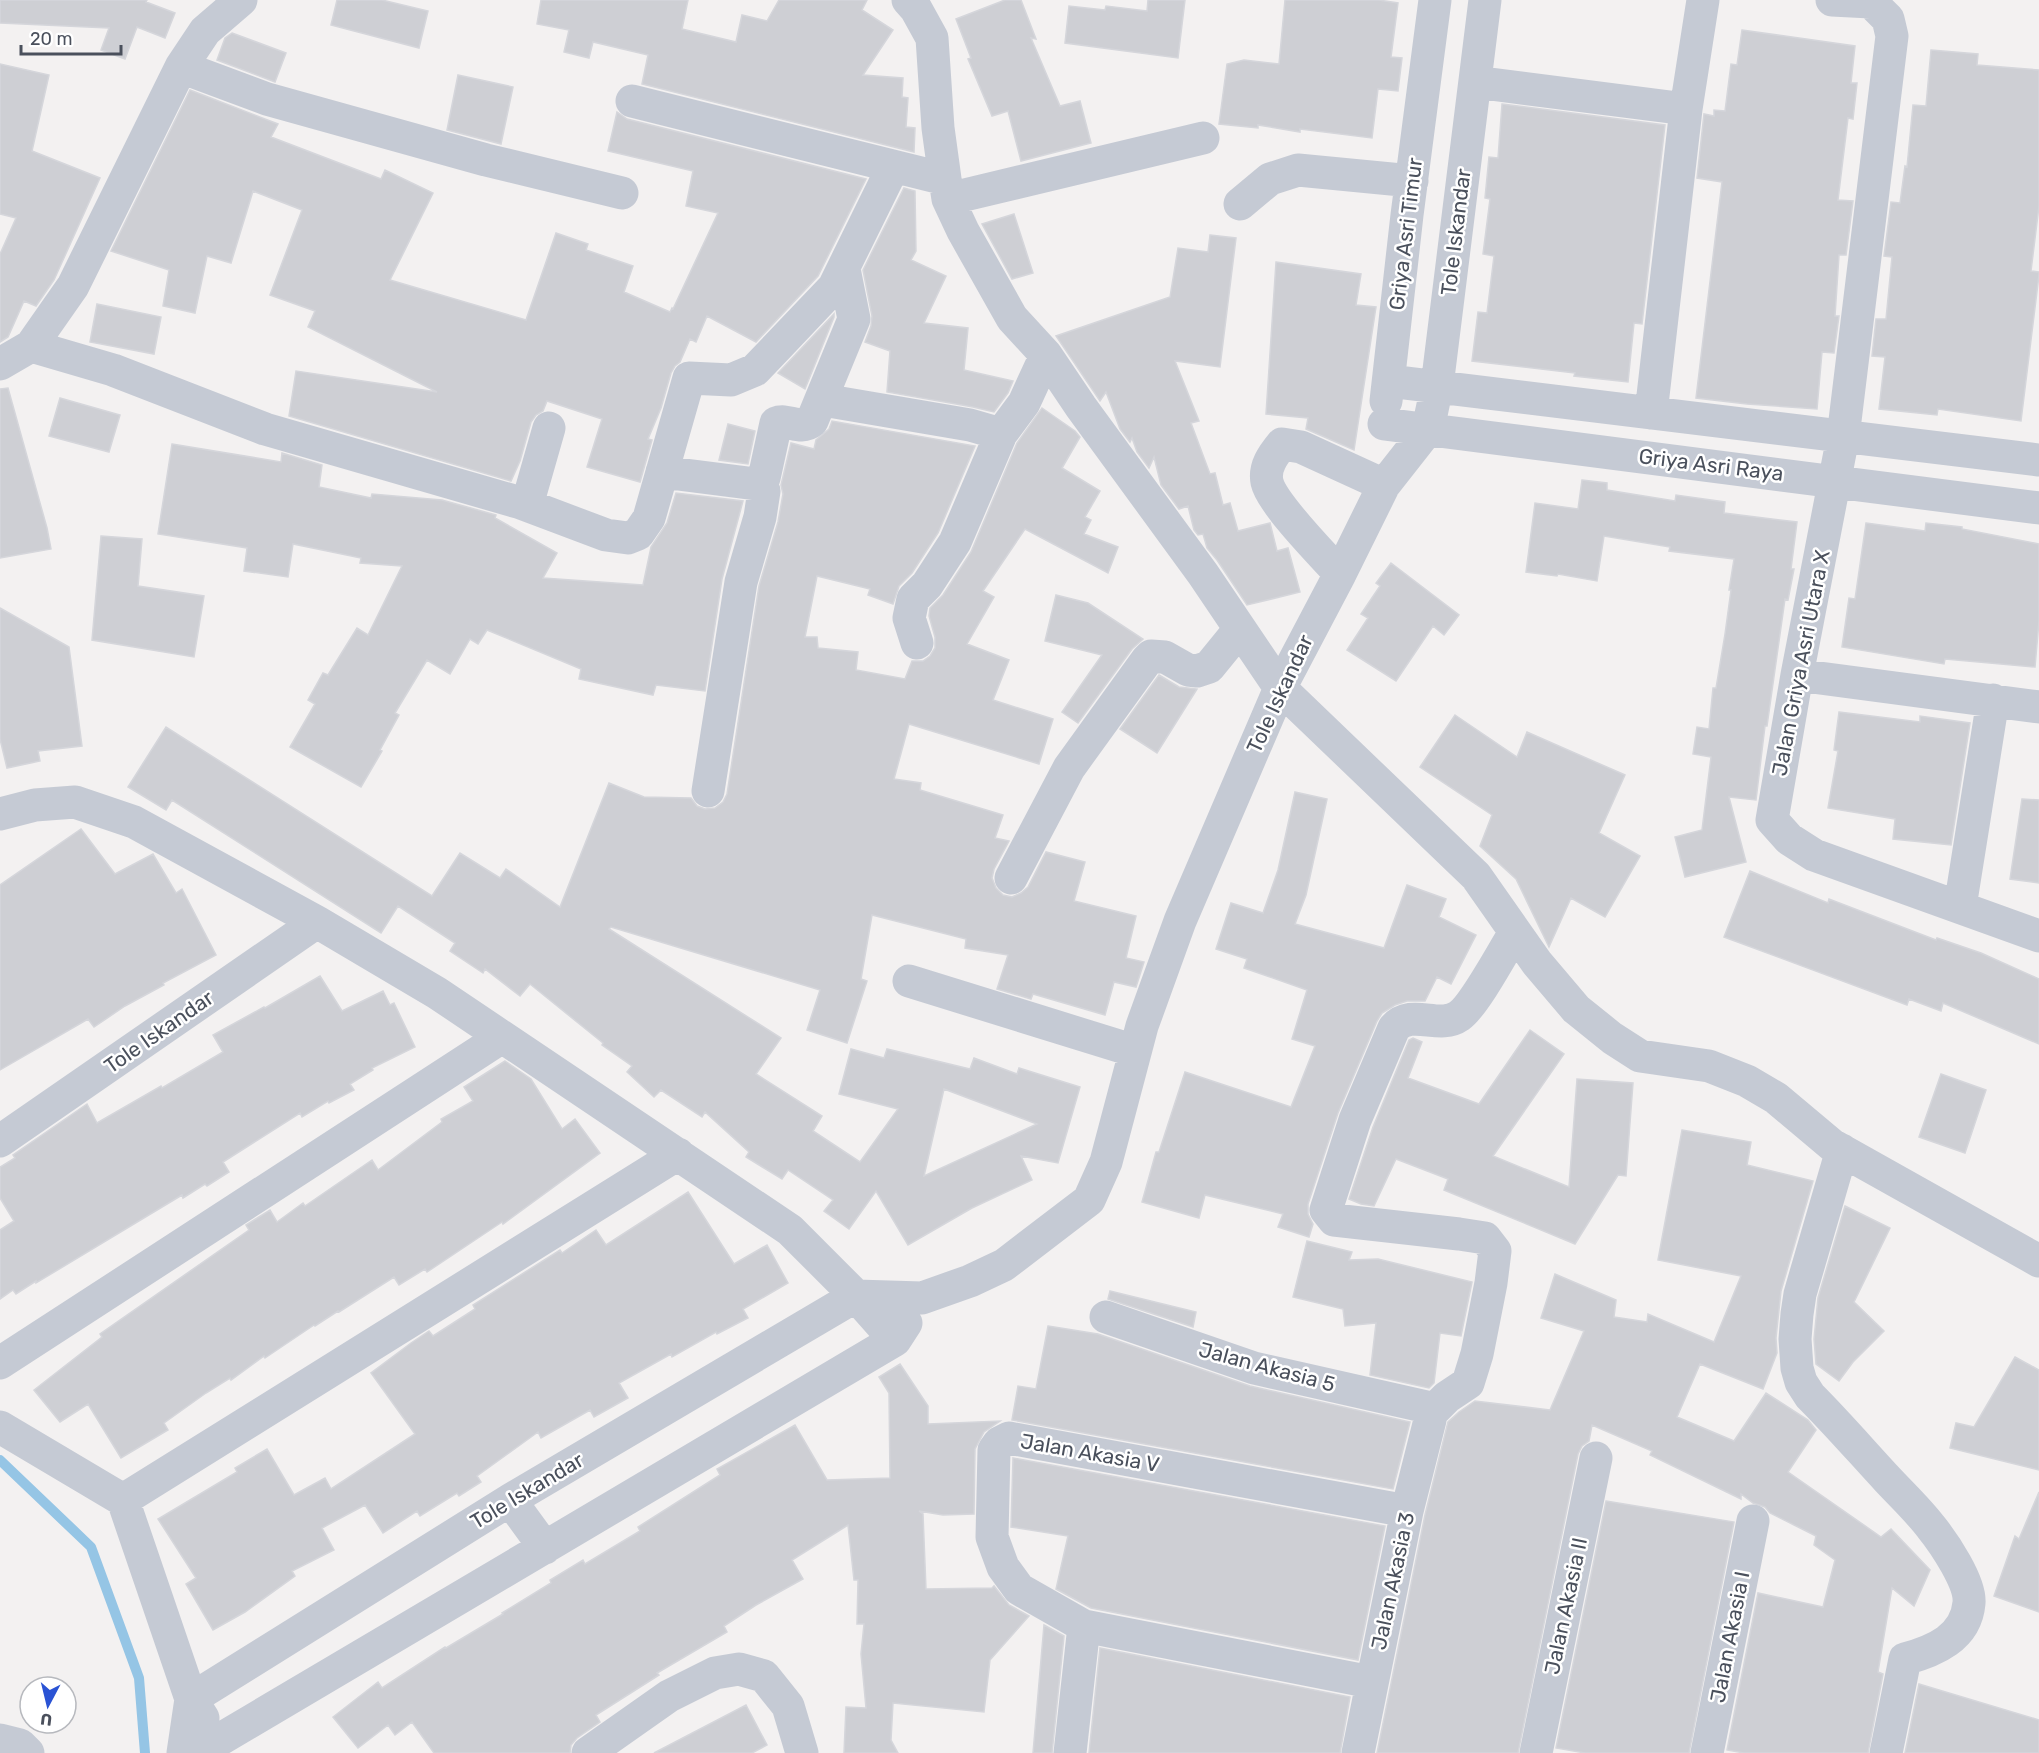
<svg xmlns="http://www.w3.org/2000/svg" width="2039" height="1753" viewBox="0 0 2039 1753" font-family="Rubik,sans-serif">
<style>
.lines{fill:none;stroke-linecap:round;stroke-linejoin:round}
.stream{stroke:#95c5e5;stroke-width:10}
.building{fill:#cecfd4;stroke:#d5d6db;stroke-width:1.5;fill-rule:evenodd}
.minor{stroke:#c5cad4;stroke-width:33}
.labels{text-anchor:middle;stroke-width:5;stroke-linejoin:round;paint-order:stroke}
.street-label{font-size:21px;fill:#4a505c;stroke:#fff}
</style>
<rect width="100%" height="100%" fill="#f3f1f1"/>
<g class="lines">
<path class="stream" d="M 0,1460 L 91,1547 L 139,1678 L 145,1753"/>
</g>
<path class="building" d="M 0,0 L 147,0 L 146,2 L 175,13 L 165,38 L 137,27 L 125,59 L 101,50 L 109,28 L 0,23 Z
M 337,0 L 382,0 L 428,11 L 419,48 L 331,25 Z
M 541,0 L 688,0 L 682,29 L 736,42 L 742,15 L 767,21 L 779,0 L 867,0 L 862,10 L 893,30 L 863,75 L 903,78 L 902,97 L 908,98 L 906,127 L 915,128 L 914,152 L 642,84 L 648,55 L 593,42 L 589,58 L 564,52 L 569,30 L 537,24 Z
M 1005,0 L 1021,0 L 1036,39 L 1031,38 L 1060,106 L 1080,101 L 1091,143 L 1021,161 L 1008,111 L 992,116 L 968,59 L 971,58 L 956,19 Z
M 1148,0 L 1185,0 L 1178,58 L 1065,43 L 1069,6 L 1105,10 L 1106,6 L 1147,11 Z
M 1285,0 L 1379,0 L 1398,3 L 1391,57 L 1402,58 L 1398,91 L 1378,89 L 1372,138 L 1300,129 L 1300,132 L 1258,125 L 1258,128 L 1219,124 L 1227,64 L 1244,60 L 1279,64 Z
M 1742,30 L 1855,46 L 1851,83 L 1857,83 L 1853,119 L 1848,118 L 1838,200 L 1853,201 L 1846,255 L 1839,255 L 1835,316 L 1839,316 L 1834,353 L 1822,352 L 1817,409 L 1747,404 L 1696,398 L 1722,182 L 1697,178 L 1704,114 L 1714,116 L 1714,110 L 1725,111 L 1731,64 L 1737,65 Z
M 232,33 L 286,53 L 275,82 L 217,60 L 225,38 Z
M 1931,50 L 1978,54 L 1977,65 L 2039,70 L 2039,206 L 2031,271 L 2039,272 L 2039,275 L 2021,421 L 1938,409 L 1937,415 L 1879,409 L 1885,357 L 1872,356 L 1876,319 L 1886,319 L 1892,257 L 1884,256 L 1891,202 L 1900,203 L 1905,166 L 1907,167 L 1913,105 L 1926,106 Z
M 0,64 L 49,75 L 32,151 L 100,178 L 54,280 L 36,306 L 24,301 L 8,337 L 0,342 L 0,254 L 16,218 L 0,214 Z
M 458,75 L 513,87 L 501,144 L 447,130 Z
M 190,90 L 278,124 L 271,137 L 381,179 L 385,170 L 433,193 L 390,280 L 526,320 L 556,233 L 588,244 L 586,250 L 633,266 L 624,292 L 670,312 L 672,308 L 673,309 L 718,213 L 686,206 L 693,171 L 608,151 L 617,112 L 627,119 L 866,179 L 818,276 L 756,342 L 707,316 L 696,342 L 690,339 L 680,362 L 675,366 L 671,373 L 661,408 L 648,439 L 652,440 L 640,482 L 587,467 L 602,419 L 547,401 L 543,411 L 536,415 L 531,422 L 520,461 L 511,481 L 289,416 L 296,371 L 437,392 L 308,327 L 315,311 L 270,295 L 302,210 L 253,191 L 231,263 L 207,256 L 195,313 L 163,306 L 169,270 L 111,251 Z
M 1502,104 L 1665,125 L 1642,324 L 1634,323 L 1628,382 L 1574,376 L 1575,373 L 1472,361 L 1478,312 L 1487,313 L 1494,256 L 1483,254 L 1490,199 L 1485,198 L 1489,157 L 1498,158 Z
M 904,188 L 915,191 L 916,251 L 911,260 L 946,276 L 924,323 L 968,328 L 964,370 L 1013,381 L 1008,393 L 994,412 L 973,407 L 887,392 L 890,351 L 865,342 L 871,326 L 872,316 L 863,270 Z
M 1014,214 L 1033,273 L 1012,279 L 982,224 Z
M 1210,235 L 1236,238 L 1220,367 L 1175,361 L 1199,421 L 1191,423 L 1210,474 L 1215,473 L 1223,505 L 1230,503 L 1238,531 L 1270,523 L 1277,551 L 1288,548 L 1300,592 L 1247,605 L 1217,560 L 1207,548 L 1203,534 L 1198,535 L 1194,530 L 1188,506 L 1179,509 L 1161,485 L 1154,457 L 1149,468 L 1137,452 L 1132,438 L 1130,442 L 1120,429 L 1106,392 L 1100,401 L 1056,336 L 1170,297 L 1178,248 L 1208,252 Z
M 1276,262 L 1361,274 L 1356,305 L 1376,307 L 1354,450 L 1306,429 L 1308,418 L 1266,414 Z
M 97,304 L 161,317 L 154,354 L 90,342 Z
M 834,314 L 834,317 L 805,389 L 778,373 Z
M 8,388 L 47,528 L 51,549 L 0,558 L 0,389 Z
M 60,398 L 120,415 L 109,452 L 49,436 Z
M 1042,408 L 1075,431 L 1080,437 L 1062,468 L 1100,491 L 1085,517 L 1091,520 L 1084,534 L 1118,547 L 1108,573 L 1025,529 L 983,591 L 994,597 L 967,644 L 1009,660 L 993,700 L 1053,719 L 1039,764 L 909,724 L 894,779 L 921,783 L 920,790 L 1003,815 L 995,838 L 1009,841 L 994,869 L 992,878 L 996,888 L 1003,895 L 1012,897 L 1021,893 L 1028,887 L 1046,852 L 1085,862 L 1074,901 L 1136,916 L 1126,958 L 1144,962 L 1136,987 L 1114,982 L 1105,1015 L 1033,994 L 1031,999 L 997,989 L 1008,955 L 965,948 L 966,939 L 872,915 L 861,979 L 867,981 L 847,1043 L 807,1030 L 820,990 L 611,927 L 609,929 L 781,1038 L 756,1074 L 822,1116 L 813,1131 L 860,1162 L 898,1109 L 839,1094 L 851,1049 L 884,1058 L 887,1049 L 970,1069 L 974,1058 L 1017,1074 L 1019,1068 L 1080,1087 L 1058,1163 L 1021,1156 L 1032,1180 L 972,1208 L 908,1245 L 876,1191 L 849,1229 L 824,1211 L 833,1200 L 788,1170 L 782,1179 L 746,1157 L 749,1152 L 705,1112 L 702,1117 L 661,1090 L 654,1097 L 627,1072 L 632,1066 L 602,1045 L 603,1043 L 530,984 L 520,996 L 485,969 L 483,973 L 450,951 L 455,943 L 398,906 L 381,933 L 172,800 L 166,810 L 128,787 L 166,727 L 432,896 L 460,853 L 500,878 L 506,869 L 560,907 L 609,783 L 644,797 L 691,798 L 697,806 L 705,809 L 715,808 L 723,802 L 727,794 L 759,586 L 778,522 L 783,494 L 781,485 L 791,443 L 814,449 L 816,440 L 829,429 L 832,421 L 975,446 L 938,533 L 912,573 L 899,586 L 893,604 L 868,595 L 870,589 L 817,576 L 805,637 L 817,637 L 818,648 L 858,652 L 856,670 L 905,679 L 912,661 L 923,661 L 930,656 L 935,648 L 935,637 L 929,616 L 930,608 L 943,595 L 971,552 L 1017,443 ZM 944,1089 L 1037,1124 L 924,1176 Z
M 728,424 L 755,431 L 748,464 L 719,460 Z
M 172,444 L 281,462 L 282,453 L 322,465 L 319,487 L 371,498 L 372,494 L 442,500 L 496,515 L 495,518 L 557,553 L 543,578 L 643,585 L 651,547 L 667,523 L 676,493 L 743,501 L 722,579 L 705,691 L 656,685 L 653,695 L 579,679 L 581,669 L 487,630 L 478,644 L 470,639 L 450,674 L 427,660 L 395,713 L 399,715 L 380,750 L 382,751 L 361,787 L 290,747 L 315,704 L 308,700 L 323,673 L 328,675 L 357,628 L 368,635 L 402,566 L 360,563 L 361,558 L 293,544 L 288,577 L 244,571 L 247,548 L 158,534 Z
M 1582,480 L 1607,483 L 1607,490 L 1675,501 L 1676,495 L 1725,502 L 1724,513 L 1797,522 L 1791,569 L 1794,569 L 1788,600 L 1785,599 L 1767,726 L 1765,726 L 1756,800 L 1729,797 L 1746,862 L 1685,877 L 1675,837 L 1702,830 L 1711,757 L 1693,754 L 1697,727 L 1709,729 L 1713,688 L 1716,688 L 1725,634 L 1731,590 L 1729,590 L 1734,559 L 1669,551 L 1670,547 L 1604,536 L 1597,581 L 1558,574 L 1557,576 L 1526,572 L 1535,503 L 1578,509 Z
M 1866,523 L 1925,531 L 1926,523 L 1962,527 L 1962,529 L 2039,544 L 2039,621 L 2035,667 L 1945,659 L 1944,664 L 1842,647 L 1849,598 L 1855,599 Z
M 101,536 L 142,539 L 138,586 L 204,596 L 194,657 L 92,640 Z
M 1391,563 L 1459,615 L 1444,635 L 1433,626 L 1396,681 L 1347,650 L 1368,618 L 1361,614 L 1380,586 L 1376,583 Z
M 1056,595 L 1088,603 L 1143,639 L 1132,649 L 1078,723 L 1062,712 L 1102,655 L 1045,641 Z
M 0,608 L 69,647 L 82,746 L 38,751 L 40,761 L 7,768 L 0,739 Z
M 1159,675 L 1179,687 L 1197,689 L 1157,753 L 1120,729 Z
M 1839,712 L 1920,722 L 1920,716 L 1970,723 L 1951,845 L 1893,839 L 1895,819 L 1828,808 L 1838,751 L 1834,750 Z
M 1455,715 L 1517,757 L 1527,732 L 1625,775 L 1599,833 L 1640,856 L 1605,917 L 1571,898 L 1549,947 L 1516,879 L 1480,846 L 1492,815 L 1420,767 Z
M 1295,792 L 1327,799 L 1306,895 L 1295,924 L 1384,948 L 1407,885 L 1446,899 L 1439,917 L 1476,935 L 1451,984 L 1437,977 L 1425,1001 L 1407,1001 L 1395,1005 L 1382,1013 L 1377,1021 L 1338,1113 L 1308,1204 L 1308,1214 L 1313,1224 L 1309,1237 L 1278,1227 L 1283,1214 L 1205,1195 L 1199,1218 L 1142,1202 L 1156,1152 L 1159,1152 L 1185,1072 L 1291,1107 L 1315,1046 L 1292,1039 L 1307,990 L 1244,968 L 1247,959 L 1216,949 L 1231,903 L 1263,913 L 1278,870 Z
M 2022,799 L 2039,800 L 2039,883 L 2010,879 Z
M 81,829 L 115,874 L 153,854 L 176,893 L 182,889 L 216,955 L 163,983 L 164,985 L 125,1006 L 94,1027 L 88,1019 L 0,1070 L 0,885 Z
M 1750,871 L 1828,903 L 1829,899 L 1936,940 L 1937,938 L 1981,953 L 2039,979 L 2039,1044 L 1943,1003 L 1941,1011 L 1909,999 L 1907,1005 L 1724,937 Z
M 320,976 L 342,1011 L 383,991 L 390,1005 L 394,1003 L 415,1047 L 372,1068 L 373,1070 L 350,1084 L 354,1090 L 329,1103 L 328,1101 L 302,1117 L 300,1113 L 223,1162 L 229,1172 L 207,1186 L 205,1184 L 183,1198 L 182,1195 L 36,1283 L 36,1281 L 16,1294 L 13,1290 L 0,1299 L 0,1230 L 14,1221 L 0,1198 L 0,1167 L 15,1158 L 13,1155 L 87,1104 L 97,1123 L 161,1086 L 162,1088 L 223,1052 L 213,1035 L 264,1007 L 265,1008 Z
M 1530,1030 L 1564,1054 L 1493,1156 L 1569,1187 L 1577,1079 L 1633,1083 L 1626,1176 L 1618,1175 L 1575,1244 L 1444,1190 L 1448,1179 L 1396,1159 L 1374,1206 L 1361,1204 L 1349,1199 L 1373,1127 L 1409,1040 L 1413,1038 L 1422,1042 L 1408,1078 L 1479,1104 Z
M 505,1061 L 531,1079 L 562,1129 L 575,1119 L 600,1153 L 503,1224 L 502,1222 L 427,1272 L 425,1269 L 399,1285 L 394,1277 L 339,1312 L 338,1311 L 315,1326 L 314,1325 L 265,1358 L 264,1356 L 231,1380 L 230,1378 L 206,1393 L 164,1423 L 168,1430 L 121,1458 L 88,1404 L 60,1422 L 34,1390 L 102,1337 L 100,1334 L 249,1230 L 246,1225 L 270,1210 L 277,1222 L 303,1203 L 305,1206 L 372,1160 L 378,1170 L 442,1122 L 441,1119 L 473,1101 L 464,1087 Z
M 1941,1074 L 1986,1090 L 1965,1153 L 1919,1137 Z
M 1682,1130 L 1751,1142 L 1747,1165 L 1813,1181 L 1781,1291 L 1776,1338 L 1777,1353 L 1763,1389 L 1700,1364 L 1677,1417 L 1734,1441 L 1766,1393 L 1808,1420 L 1816,1430 L 1788,1472 L 1881,1537 L 1891,1529 L 1930,1570 L 1914,1606 L 1892,1588 L 1878,1672 L 1883,1674 L 1868,1753 L 1744,1753 L 1727,1750 L 1758,1593 L 1823,1607 L 1835,1560 L 1814,1545 L 1816,1536 L 1770,1513 L 1765,1507 L 1753,1503 L 1741,1494 L 1741,1499 L 1650,1455 L 1652,1451 L 1592,1425 L 1589,1441 L 1582,1446 L 1578,1454 L 1518,1753 L 1377,1753 L 1425,1515 L 1448,1422 L 1459,1412 L 1475,1401 L 1550,1410 L 1584,1331 L 1541,1318 L 1555,1274 L 1616,1300 L 1614,1317 L 1647,1322 L 1648,1314 L 1714,1342 L 1741,1276 L 1658,1260 Z
M 688,1192 L 734,1264 L 767,1245 L 788,1283 L 743,1309 L 748,1318 L 717,1334 L 716,1332 L 672,1357 L 671,1354 L 619,1383 L 628,1398 L 594,1417 L 590,1410 L 541,1438 L 538,1432 L 477,1476 L 481,1482 L 459,1496 L 457,1493 L 420,1516 L 417,1511 L 383,1533 L 365,1505 L 322,1528 L 334,1550 L 292,1571 L 295,1576 L 245,1612 L 213,1630 L 186,1584 L 196,1578 L 158,1519 L 237,1472 L 235,1468 L 267,1449 L 294,1495 L 325,1478 L 331,1489 L 415,1434 L 371,1373 L 411,1343 L 429,1331 L 433,1336 L 475,1309 L 473,1305 L 560,1250 L 562,1253 L 596,1230 L 606,1245 Z
M 1845,1206 L 1890,1228 L 1854,1302 L 1884,1331 L 1853,1362 L 1839,1381 L 1816,1364 L 1814,1339 L 1818,1298 Z
M 1307,1241 L 1352,1252 L 1349,1260 L 1378,1259 L 1472,1282 L 1461,1336 L 1440,1333 L 1434,1383 L 1429,1388 L 1370,1375 L 1376,1323 L 1345,1326 L 1343,1309 L 1293,1297 Z
M 1110,1291 L 1196,1312 L 1193,1327 L 1108,1299 Z
M 1048,1326 L 1098,1334 L 1250,1386 L 1410,1422 L 1393,1489 L 1012,1420 L 1018,1386 L 1036,1389 Z
M 2015,1357 L 2039,1370 L 2039,1470 L 1950,1448 L 1956,1423 L 1974,1427 Z
M 900,1364 L 928,1406 L 928,1424 L 1000,1421 L 984,1432 L 975,1449 L 974,1514 L 943,1515 L 919,1511 L 923,1514 L 926,1589 L 992,1588 L 994,1586 L 1009,1605 L 1029,1616 L 990,1660 L 984,1712 L 893,1703 L 891,1740 L 898,1753 L 844,1753 L 846,1707 L 866,1708 L 861,1654 L 864,1624 L 857,1624 L 858,1580 L 854,1580 L 848,1525 L 792,1560 L 803,1579 L 756,1605 L 724,1626 L 727,1632 L 657,1673 L 659,1675 L 596,1715 L 600,1722 L 577,1738 L 571,1745 L 570,1753 L 434,1753 L 412,1722 L 395,1735 L 388,1725 L 358,1748 L 333,1717 L 378,1682 L 382,1688 L 445,1647 L 446,1648 L 503,1614 L 502,1613 L 551,1583 L 550,1580 L 583,1560 L 585,1564 L 640,1531 L 638,1527 L 720,1475 L 717,1469 L 795,1425 L 827,1480 L 890,1478 L 889,1393 L 879,1377 Z
M 1013,1458 L 1385,1526 L 1358,1660 L 1091,1608 L 1056,1589 L 1068,1536 L 1011,1527 Z
M 2039,1492 L 2039,1612 L 1994,1596 L 2015,1536 L 2019,1539 Z
M 1606,1501 L 1734,1522 L 1689,1753 L 1585,1753 L 1556,1748 Z
M 1044,1625 L 1064,1636 L 1052,1753 L 1033,1753 Z
M 1100,1648 L 1350,1697 L 1340,1753 L 1089,1753 Z
M 1919,1684 L 2039,1720 L 2039,1753 L 1905,1753 Z
M 746,1705 L 767,1745 L 752,1753 L 654,1753 Z"/>
<g class="lines">
<path class="minor" d="M 908,0 L 916,9 L 932,38 L 938,128 L 945,179 L 948,199 L 963,231 L 1012,318 L 1046,355 L 1081,407 L 1203,574 L 1280,688 L 1476,876 L 1537,963 L 1576,1009 L 1612,1038 L 1640,1056 L 1709,1066 L 1747,1081 L 1776,1098 L 1832,1145 L 2039,1261
M 1832,0 L 1871,2 L 1888,19 L 1892,36 L 1843,437 L 1797,675 L 1772,820 L 1789,839 L 1814,855 L 2039,936
M 181,67 L 267,99 L 486,160 L 622,193
M 1475,82 L 1686,109
M 632,101 L 945,179
M 948,199 L 1203,138
M 1240,204 L 1270,179 L 1298,170 L 1412,181
M 31,346 L 113,370 L 265,429 L 521,503 L 606,535 L 628,538 L 638,534 L 649,518 L 689,378 L 731,380 L 755,370 L 777,347 L 834,287 L 893,167
M 0,364 L 31,346 L 73,286 L 181,67 L 205,31 L 241,0
M 1389,381 L 2039,460
M 823,400 L 970,425 L 1001,434
M 1386,401 L 1407,215 L 1435,0
M 1651,413 L 1686,109 L 1703,0
M 1384,424 L 2039,508
M 662,472 L 756,484 L 760,483 L 764,478 L 776,423 C 788,418 800,431 812,421 L 854,319 L 844,269
M 527,505 L 549,428
M 1340,574 C 1324,556 1272,504 1267,482 C 1264,467 1273,455 1282,444 L 1301,447 L 1384,485
M 917,643 L 909,618 L 913,599 L 927,585 L 955,542 L 1001,434 L 1024,403 L 1046,355
M 1797,675 L 2039,707
M 708,791 L 741,582 L 760,517 L 764,491 L 760,483
M 0,814 L 35,805 L 75,802 L 134,822 L 317,922 L 437,993 L 790,1230 L 856,1296 L 895,1340
M 1011,878 L 1069,768 L 1147,660 L 1151,656 L 1165,657 L 1188,670 L 1197,671 L 1209,667 L 1240,629
M 1960,907 L 1993,700
M 909,981 L 1135,1051
M 0,1141 L 317,922
M 1842,1150 L 1800,1294 L 1797,1314 L 1795,1339 L 1797,1368 L 1801,1382 L 1810,1396 C 1837,1423 1862,1452 1888,1480 C 1902,1495 1918,1510 1931,1527 C 1944,1543 1971,1583 1969,1603 C 1966,1638 1934,1651 1905,1659 L 1886,1753
M 1106,1317 L 1254,1368 L 1427,1407 L 1430,1420 L 1407,1511 L 1358,1753
M 0,1363 L 502,1037
M 1430,1414 L 1447,1397 L 1468,1383 L 1477,1354 L 1491,1283 L 1495,1251 L 1485,1238 L 1459,1234 L 1334,1220 L 1326,1210 L 1355,1120 L 1394,1028 C 1412,1008 1439,1030 1459,1016 C 1474,1006 1504,950 1515,932
M 0,1427 L 123,1500
M 123,1500 L 678,1154
M 123,1500 L 191,1699 L 203,1718
M 510,1500 L 545,1548
M 1084,1626 L 1019,1589 L 1003,1567 L 992,1537 L 994,1450 L 999,1443 L 1009,1438 L 1407,1511
M 0,1740 L 20,1745 L 28,1753
M 183,1753 L 191,1699 L 510,1500 L 856,1296 L 922,1298 L 970,1281 L 1004,1265 L 1089,1200 L 1106,1162 L 1142,1026 L 1180,921 L 1280,688 L 1340,574 L 1384,485 L 1428,429 L 1437,386 L 1485,0
M 197,1753 L 895,1340 L 906,1323
M 588,1753 L 669,1696 L 715,1673 L 739,1669 L 764,1676 L 788,1706 L 802,1753
M 1070,1753 L 1084,1626 L 1371,1682
M 1536,1753 L 1596,1458
M 1707,1753 L 1753,1521"/>
</g>
<g class="labels">
<g class="street-label">
<text transform="translate(1456 232) rotate(-83)" y="7">Tole Iskandar</text>
<text transform="translate(1406 234) rotate(-83)" y="7">Griya Asri Timur</text>
<text transform="translate(1711 465) rotate(7)" y="7">Griya Asri Raya</text>
<text transform="translate(1801 663) rotate(-79)" y="7">Jalan Griya Asri Utara X</text>
<text transform="translate(1280 694) rotate(-65)" y="7">Tole Iskandar</text>
<text transform="translate(159 1032) rotate(-35)" y="7">Tole Iskandar</text>
<text transform="translate(1267 1367) rotate(15)" y="7">Jalan Akasia 5</text>
<text transform="translate(1090 1453) rotate(10)" y="7">Jalan Akasia V</text>
<text transform="translate(527 1491) rotate(-31)" y="7">Tole Iskandar</text>
<text transform="translate(1393 1581) rotate(-78)" y="7">Jalan Akasia 3</text>
<text transform="translate(1566 1606) rotate(-78)" y="7">Jalan Akasia II</text>
<text transform="translate(1730 1637) rotate(-79)" y="7">Jalan Akasia I</text>
</g>
</g>
<g transform="translate(48 1705) rotate(187)"><circle r="28" fill="#ffffff" stroke="#b7b9be" stroke-width="1.5"/>
<path d="M0-4.5L10 22L0 15L-10 22Z" fill="#2a53d4"/>
<text y="-9" font-size="16" font-weight="bold" text-anchor="middle" fill="#4a505c">U</text>
</g>
<path d="M21 45v9h100v-9" fill="none" stroke="#4a505c" stroke-width="3"/>
<text x="30" y="45" font-size="18" fill="#4a505c" stroke="#ffffff" stroke-width="4.5" paint-order="stroke">20 m</text>
</svg>
